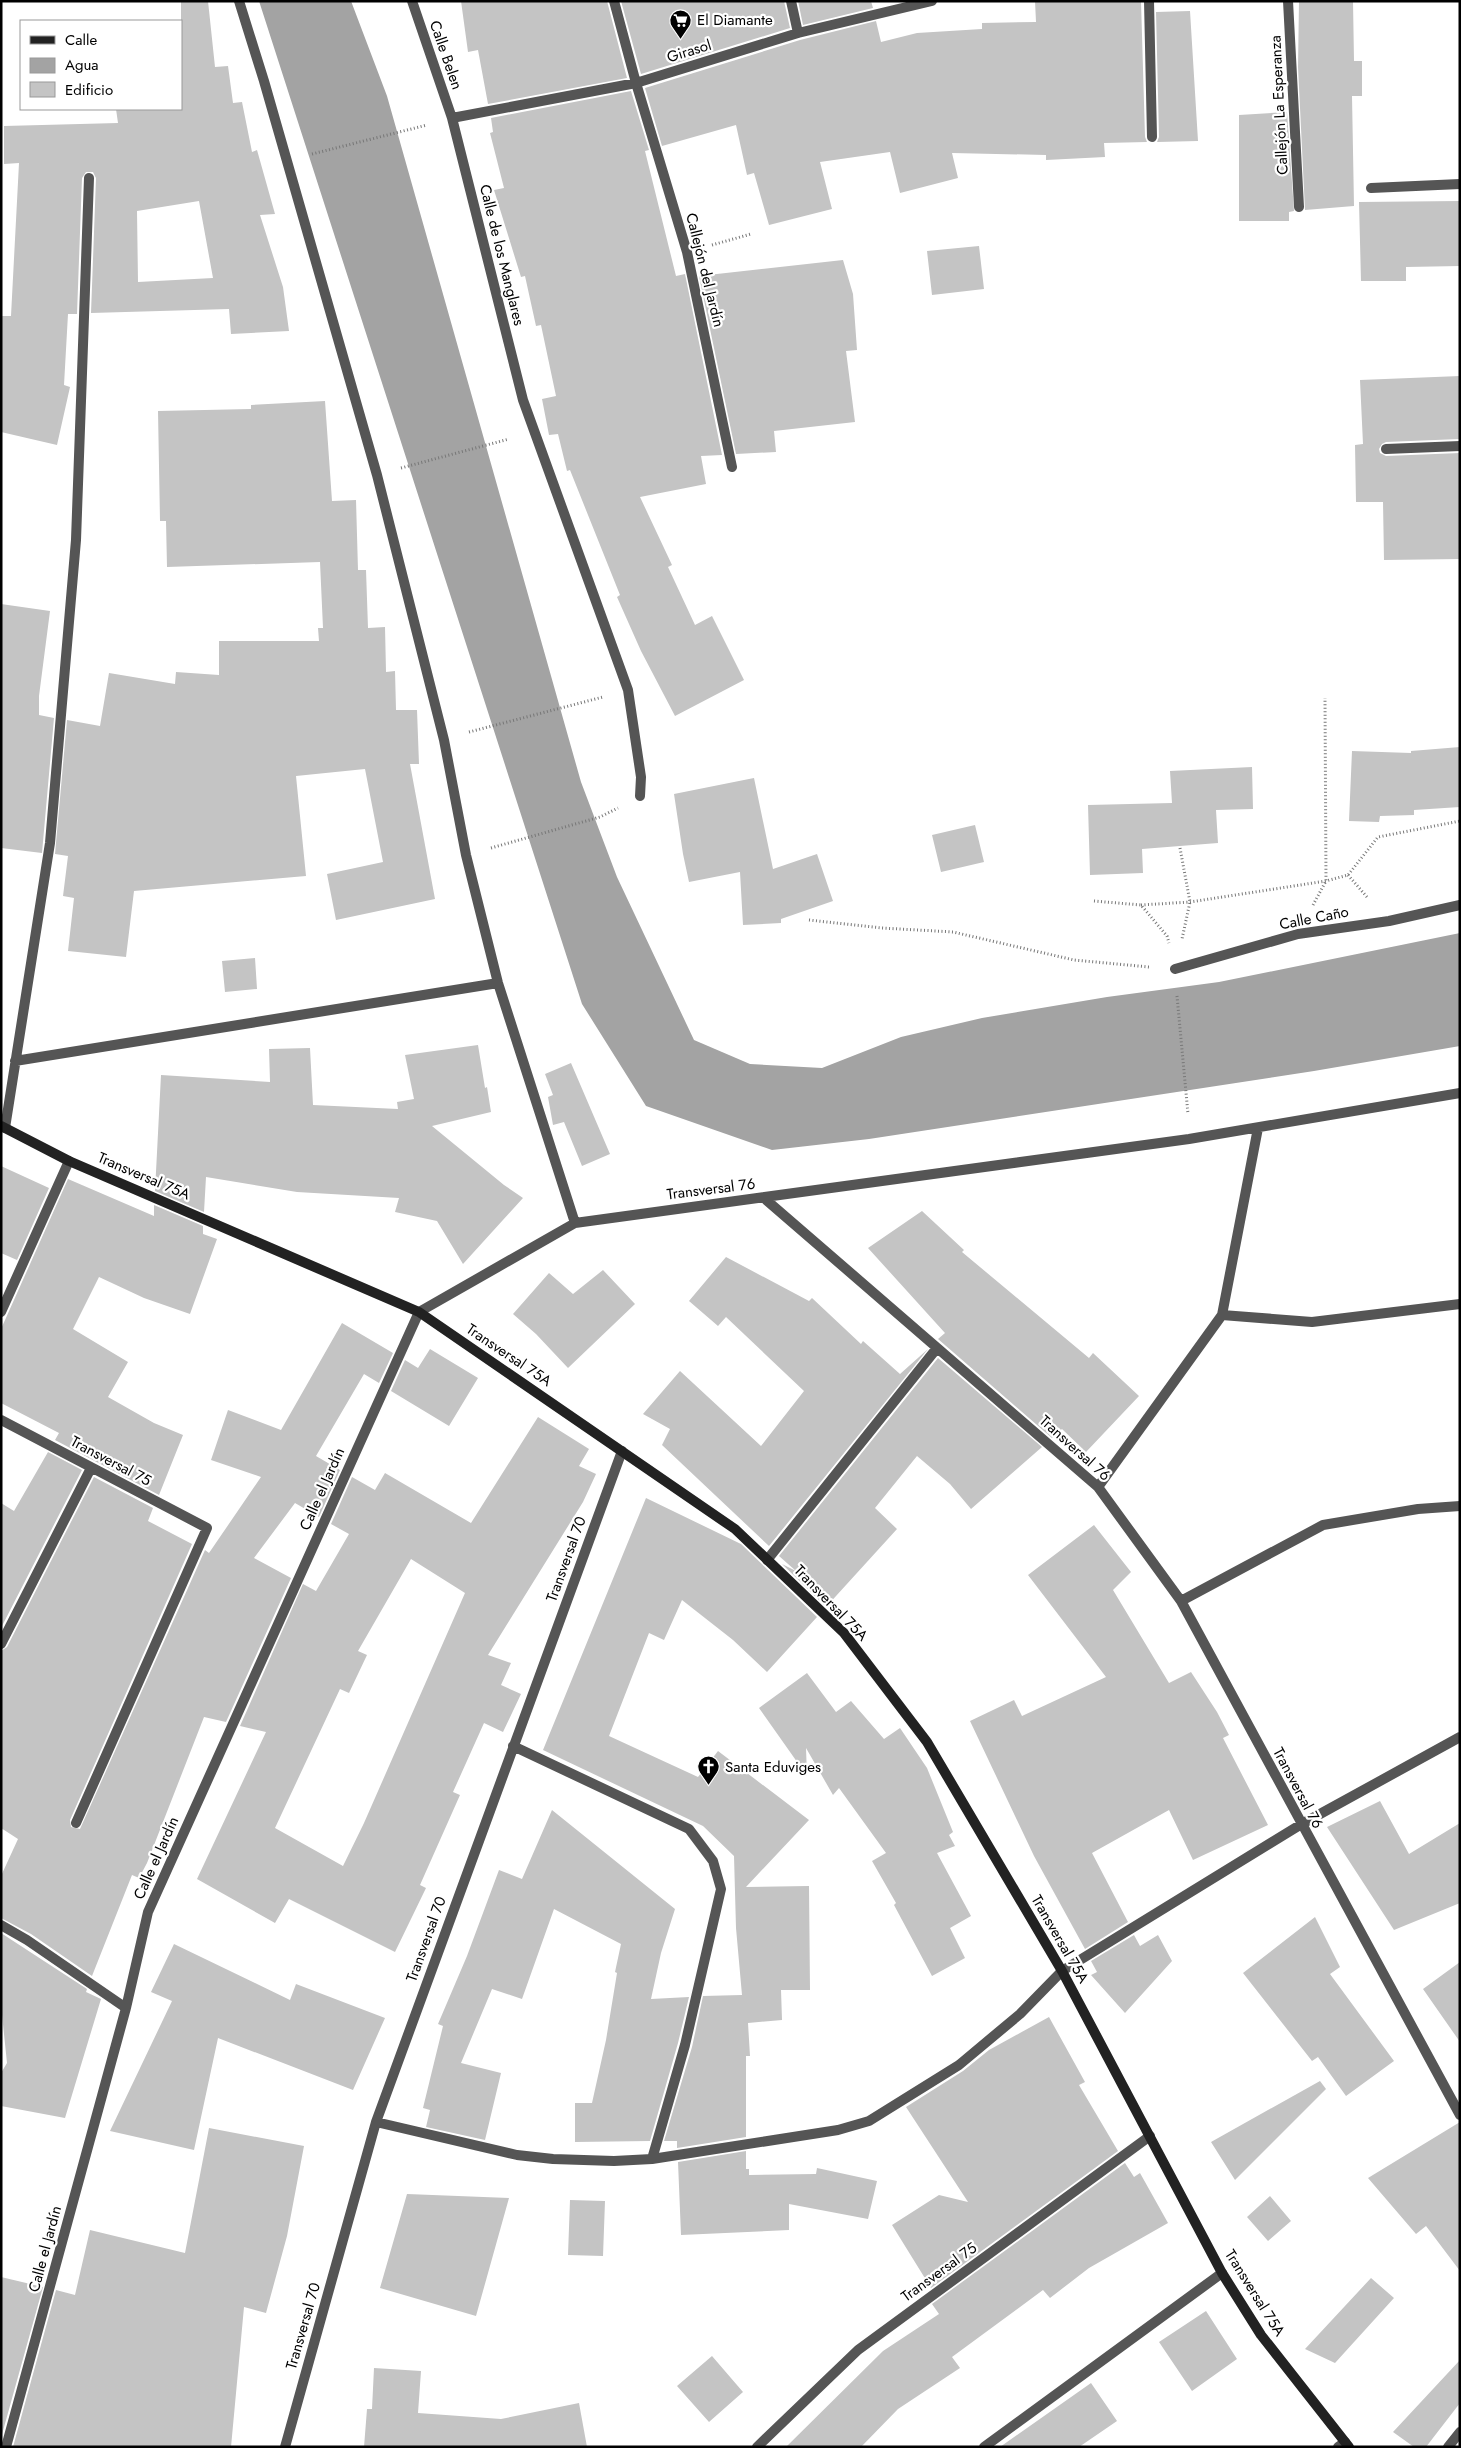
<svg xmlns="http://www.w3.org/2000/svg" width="1461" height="2448" viewBox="0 0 1461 2448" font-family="Jost,sans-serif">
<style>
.water{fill:#a3a3a3}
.building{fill:#c4c4c4;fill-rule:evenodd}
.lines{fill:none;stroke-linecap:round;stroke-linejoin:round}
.path{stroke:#777;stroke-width:3;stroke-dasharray:1 2.5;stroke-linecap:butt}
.lane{stroke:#555;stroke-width:10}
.street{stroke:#555;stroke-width:10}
.secondary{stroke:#222;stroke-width:10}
.labels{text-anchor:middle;stroke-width:4.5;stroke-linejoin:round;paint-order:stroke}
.poi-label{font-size:15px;fill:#000;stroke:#fff;text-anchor:start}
.street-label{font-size:15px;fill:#000;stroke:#fff}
</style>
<rect width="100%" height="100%" fill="#fff"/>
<path class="water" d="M 259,1 L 351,1 L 387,96 L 581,782 L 617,877 L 694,1040 L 750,1064 L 822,1068 L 901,1037 L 982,1018 L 1107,997 L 1219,982 L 1460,933 L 1460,1046 L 1314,1071 L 869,1139 L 772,1150 L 646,1106 L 582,1004 Z"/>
<path class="building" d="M 181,1 L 208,1 L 215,67 L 228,66 L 233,103 L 242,102 L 252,152 L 257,150 L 275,214 L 260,215 L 283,287 L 289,331 L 231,334 L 229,309 L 91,313 L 96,178 L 93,172 L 86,172 L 82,178 L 77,314 L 68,314 L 64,385 L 70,387 L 57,445 L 1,432 L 1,316 L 11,316 L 19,163 L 4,164 L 4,126 L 118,123 L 116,109 L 181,109 ZM 199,201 L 213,278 L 138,282 L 137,211 Z
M 461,1 L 607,1 L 627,78 L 488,104 L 478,50 L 468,52 Z
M 621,1 L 784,1 L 790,28 L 641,74 Z
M 798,1 L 871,1 L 873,8 L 803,25 Z
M 1035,1 L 1141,1 L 1145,137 L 1147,142 L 1104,143 L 1105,157 L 1046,160 L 1046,155 L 952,153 L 958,178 L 900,193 L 890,152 L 820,162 L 832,209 L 769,225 L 754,173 L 747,175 L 736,125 L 662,146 L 645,88 L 800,40 L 876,21 L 881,42 L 917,33 L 982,29 L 982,23 L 1036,22 Z
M 1299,1 L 1353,1 L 1354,61 L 1362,61 L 1362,96 L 1352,96 L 1354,206 L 1305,210 L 1298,67 Z
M 1190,11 L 1198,141 L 1157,142 L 1159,137 L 1156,12 Z
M 631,91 L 649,150 L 645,151 L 676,276 L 685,274 L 722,455 L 701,456 L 706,484 L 640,497 L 672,565 L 668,567 L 695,625 L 712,616 L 744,680 L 675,716 L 641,651 L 617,597 L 620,595 L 570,470 L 567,471 L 558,434 L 549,435 L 542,399 L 556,396 L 541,325 L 536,326 L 525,276 L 521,277 L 494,190 L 504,188 L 490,133 L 493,132 L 491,118 Z
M 1287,112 L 1294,211 L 1289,212 L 1289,221 L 1239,221 L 1239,115 Z
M 1460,201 L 1460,266 L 1406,267 L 1406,281 L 1361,281 L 1359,202 Z
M 979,246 L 984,289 L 932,295 L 927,251 Z
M 843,260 L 853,294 L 857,350 L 846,351 L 855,422 L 774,431 L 776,452 L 736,454 L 699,276 Z
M 1460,376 L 1460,439 L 1386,442 L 1382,444 L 1379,449 L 1380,453 L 1386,456 L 1460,453 L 1460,559 L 1384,560 L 1383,502 L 1356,502 L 1355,445 L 1363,444 L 1360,380 Z
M 325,401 L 332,501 L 356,500 L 358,570 L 366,570 L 368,628 L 385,627 L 386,672 L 395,671 L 396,710 L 417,710 L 419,764 L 410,764 L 435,899 L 336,920 L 327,874 L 383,862 L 365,769 L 296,776 L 306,876 L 134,891 L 126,957 L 68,951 L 74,898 L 63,896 L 68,856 L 55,854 L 67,720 L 100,726 L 109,673 L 175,684 L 176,672 L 219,675 L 219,641 L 319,641 L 318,628 L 323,628 L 320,562 L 167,567 L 166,521 L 160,521 L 158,411 L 251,409 L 251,405 Z
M 1,604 L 50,611 L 39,696 L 39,715 L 54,718 L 42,853 L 1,848 Z
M 1460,747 L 1460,807 L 1414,810 L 1414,815 L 1380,816 L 1379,822 L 1349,821 L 1352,751 L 1411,753 L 1411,751 Z
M 1252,767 L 1253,809 L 1216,810 L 1218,843 L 1142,849 L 1143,873 L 1090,875 L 1088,805 L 1172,803 L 1170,771 Z
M 754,778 L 773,869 L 817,854 L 833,901 L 781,919 L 781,923 L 743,925 L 740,872 L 689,882 L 683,854 L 674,794 Z
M 975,825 L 984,862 L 941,872 L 932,835 Z
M 255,958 L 257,989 L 225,992 L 222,961 Z
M 478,1045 L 485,1088 L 487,1087 L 491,1112 L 432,1126 L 504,1185 L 523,1198 L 463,1264 L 437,1221 L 395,1212 L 399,1198 L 297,1192 L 206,1177 L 204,1212 L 155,1191 L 161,1075 L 270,1082 L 269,1049 L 310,1048 L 313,1105 L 398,1109 L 397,1102 L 414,1099 L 405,1055 Z
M 571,1063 L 610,1154 L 582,1166 L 564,1122 L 553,1125 L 548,1097 L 553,1095 L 545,1074 Z
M 1,1166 L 49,1188 L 17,1260 L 1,1253 Z
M 68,1179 L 154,1216 L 154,1205 L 203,1226 L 203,1234 L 217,1239 L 190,1314 L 144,1298 L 99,1277 L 73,1329 L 128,1362 L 108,1397 L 154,1423 L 183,1435 L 159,1495 L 55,1440 L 59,1433 L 1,1403 L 1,1329 Z
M 922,1211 L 964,1250 L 962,1252 L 1089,1358 L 1093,1353 L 1139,1396 L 1086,1452 L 1062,1429 L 1052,1438 L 938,1339 L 945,1333 L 868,1248 Z
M 726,1257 L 809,1301 L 812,1298 L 861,1344 L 863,1341 L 900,1374 L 928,1349 L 769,1546 L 662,1445 L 670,1429 L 643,1414 L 680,1371 L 761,1446 L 804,1391 L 726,1317 L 718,1326 L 689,1301 Z
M 603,1270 L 635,1304 L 568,1368 L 536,1334 L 513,1314 L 549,1273 L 573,1294 Z
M 342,1323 L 393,1353 L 379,1383 L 364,1374 L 316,1456 L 340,1470 L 319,1517 L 295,1503 L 254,1558 L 291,1578 L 226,1722 L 204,1717 L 147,1863 L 139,1878 L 132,1875 L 92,1976 L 31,1934 L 1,1918 L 1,1876 L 18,1839 L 1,1828 L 1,1651 L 7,1647 L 94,1477 L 153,1508 L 148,1521 L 192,1544 L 70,1820 L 71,1827 L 80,1829 L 205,1550 L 209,1553 L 261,1477 L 211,1460 L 228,1410 L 281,1430 Z
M 430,1349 L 478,1378 L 449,1426 L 391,1391 L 405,1360 L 418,1368 Z
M 938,1358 L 1042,1447 L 971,1509 L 950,1484 L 917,1456 L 875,1508 L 897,1529 L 826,1607 L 782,1564 L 796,1571 L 779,1556 Z
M 538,1417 L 589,1449 L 579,1466 L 596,1474 L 583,1502 L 488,1655 L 511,1663 L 501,1685 L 521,1694 L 503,1732 L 484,1723 L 453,1792 L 460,1795 L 420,1885 L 426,1888 L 395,1952 L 289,1899 L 275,1923 L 197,1879 L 266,1732 L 240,1726 L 303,1584 L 316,1591 L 349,1534 L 331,1524 L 352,1477 L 375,1490 L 385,1473 L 471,1523 ZM 411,1559 L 465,1593 L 364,1823 L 343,1866 L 275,1828 L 340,1689 L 349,1693 L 367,1655 L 358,1651 Z
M 48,1452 L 82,1470 L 1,1628 L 1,1503 L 14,1511 Z
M 646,1498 L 741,1544 L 817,1617 L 767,1672 L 733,1640 L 682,1600 L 664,1640 L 649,1633 L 609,1736 L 698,1777 L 718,1751 L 809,1820 L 746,1887 L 809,1886 L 810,1990 L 781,1990 L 782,2020 L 748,2023 L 750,2056 L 746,2056 L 746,2137 L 677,2148 L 677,2141 L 664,2141 L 692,2047 L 703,1996 L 742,1995 L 736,1928 L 734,1856 L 703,1826 L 543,1750 Z
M 1094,1525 L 1131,1572 L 1113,1590 L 1169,1683 L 1191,1672 L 1217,1712 L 1229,1735 L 1223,1738 L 1268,1825 L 1193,1860 L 1169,1810 L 1092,1853 L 1128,1922 L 1085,1949 L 1034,1856 L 970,1721 L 1014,1700 L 1022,1716 L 1106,1677 L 1028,1575 Z
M 807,1673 L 836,1712 L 851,1701 L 884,1739 L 900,1728 L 927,1768 L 953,1832 L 949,1835 L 955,1846 L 937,1853 L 971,1916 L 950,1928 L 965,1958 L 932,1976 L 894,1905 L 896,1903 L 872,1861 L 886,1853 L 839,1788 L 833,1795 L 806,1748 L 807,1776 L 759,1708 Z
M 1380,1801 L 1409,1854 L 1460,1823 L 1460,1903 L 1394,1930 L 1327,1827 Z
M 552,1810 L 675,1909 L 661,1953 L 651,1999 L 689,1997 L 678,2043 L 650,2141 L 575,2142 L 575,2103 L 592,2103 L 606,2040 L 617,1973 L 615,1972 L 621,1944 L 554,1909 L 522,1999 L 492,1989 L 461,2063 L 501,2073 L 485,2140 L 426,2127 L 430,2110 L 423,2108 L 443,2026 L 438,2024 L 467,1956 L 499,1870 L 522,1879 Z
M 1315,1917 L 1340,1967 L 1330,1974 L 1394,2061 L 1346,2096 L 1318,2057 L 1312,2061 L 1243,1973 Z
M 1,1933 L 87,1989 L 86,1992 L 101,1999 L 65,2118 L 1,2106 L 1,2073 L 7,2063 L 1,2005 Z
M 1134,1935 L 1140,1946 L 1158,1935 L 1172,1961 L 1125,2013 L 1091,1975 L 1097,1972 L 1091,1961 Z
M 174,1944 L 290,2000 L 296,1984 L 385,2018 L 353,2090 L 218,2038 L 194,2150 L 110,2131 L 172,2001 L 151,1992 Z
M 1460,1962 L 1460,2042 L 1423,1989 Z
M 1049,2017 L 1085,2082 L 1079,2085 L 1118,2151 L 931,2288 L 892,2225 L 939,2195 L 968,2202 L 906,2107 L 963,2071 L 989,2050 Z
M 1320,2081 L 1326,2089 L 1235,2180 L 1211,2142 Z
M 1460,2122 L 1460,2271 L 1426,2226 L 1416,2234 L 1368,2178 Z
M 209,2128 L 304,2146 L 287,2236 L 266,2313 L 244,2307 L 231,2447 L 13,2447 L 56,2290 L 75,2295 L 90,2230 L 185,2253 Z
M 746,2151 L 746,2169 L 749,2169 L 749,2175 L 816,2174 L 817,2168 L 877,2181 L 868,2219 L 789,2204 L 789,2230 L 681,2235 L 678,2162 Z
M 1125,2163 L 1134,2177 L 1140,2173 L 1168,2223 L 1089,2268 L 1050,2298 L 1043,2290 L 952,2357 L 960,2368 L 898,2409 L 861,2447 L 786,2447 L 883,2351 L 939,2314 L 932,2304 Z
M 407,2194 L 509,2198 L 476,2316 L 380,2288 Z
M 1270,2196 L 1291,2221 L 1268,2241 L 1247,2217 Z
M 570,2200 L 605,2201 L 603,2256 L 568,2255 Z
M 1,2277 L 43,2287 L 1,2438 Z
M 1371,2278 L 1394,2298 L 1335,2363 L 1305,2349 Z
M 1206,2311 L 1237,2359 L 1192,2391 L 1159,2342 Z
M 712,2356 L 743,2392 L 709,2422 L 677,2386 Z
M 1460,2360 L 1460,2403 L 1426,2447 L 1414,2447 L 1393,2432 Z
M 374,2368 L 421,2371 L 418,2413 L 501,2419 L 579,2403 L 587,2447 L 364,2447 L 367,2409 L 372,2409 Z
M 1091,2383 L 1117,2421 L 1079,2447 L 1000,2447 Z"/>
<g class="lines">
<path class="path" d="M 312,154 L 427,125
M 712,245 L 751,234
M 401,468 L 509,439
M 469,732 L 603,697
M 491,848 L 600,817 L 618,808
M 1180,848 L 1190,902 L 1182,939
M 1348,875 L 1367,897
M 1094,901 L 1141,905 L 1167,936 L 1169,943
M 1141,905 L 1190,902 L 1326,881 L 1348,875 L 1378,837 L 1460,821
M 1313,905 L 1326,881 L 1325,698
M 809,920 L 882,928 L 953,932 L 1074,960 L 1149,967
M 1177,996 L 1188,1114"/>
<path class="lane" d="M 1149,1 L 1152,137
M 1288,1 L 1299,207
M 636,83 L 687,252 L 732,467"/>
<path class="street" d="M 239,1 L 264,81 L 377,475 L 444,740 L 466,855 L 498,983 L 575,1223
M 412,1 L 452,118 L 523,400 L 628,690 L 641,777 L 640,796
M 614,1 L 636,83
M 791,1 L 798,33
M 452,118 L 636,83 L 798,33 L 932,1
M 1371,188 L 1460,184
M 1386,449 L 1460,446
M 1175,969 L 1298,934 L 1389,921 L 1460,905
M 15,1061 L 498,983
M 5,1128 L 50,843 L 76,540 L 89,178
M 764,1198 L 1098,1487 L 1181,1601 L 1460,2115
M 1,1312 L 69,1161
M 1222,1315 L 1312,1322 L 1460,1304
M 1,1420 L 207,1528 L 76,1823
M 1098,1487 L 1222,1315 L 1258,1128
M 767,1560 L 937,1348
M 1181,1601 L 1323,1525 L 1418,1509 L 1460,1506
M 1,1644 L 91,1468
M 513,1746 L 689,1829 L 713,1861 L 721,1889 L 685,2045 L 652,2159
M 1,1925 L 27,1940 L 126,2008
M 376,2122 L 517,2155 L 553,2159 L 614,2161 L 652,2159 L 838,2130 L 869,2121 L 959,2065 L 1020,2014 L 1062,1971 L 1300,1825 L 1460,1737
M 6,2447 L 126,2008 L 148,1912 L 419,1312 L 575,1223 L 1189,1139 L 1460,1093
M 285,2447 L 376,2122 L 622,1451
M 757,2447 L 858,2350 L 1150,2136
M 984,2447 L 1222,2273
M 1338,2447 L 1345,2442
M 1448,2447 L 1460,2432"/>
<path class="secondary" d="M 1,1126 L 69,1161 L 419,1312 L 735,1529 L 844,1633 L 927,1742 L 1062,1971 L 1222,2273 L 1261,2335 L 1349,2447"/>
</g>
<defs>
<symbol id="supermarket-pin" viewBox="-11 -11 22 30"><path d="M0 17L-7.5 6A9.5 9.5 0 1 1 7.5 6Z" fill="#000" stroke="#fff"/><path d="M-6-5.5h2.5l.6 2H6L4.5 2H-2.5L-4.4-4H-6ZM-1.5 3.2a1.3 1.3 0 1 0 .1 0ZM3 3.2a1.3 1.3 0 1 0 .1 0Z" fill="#fff"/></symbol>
<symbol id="church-pin" viewBox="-11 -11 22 30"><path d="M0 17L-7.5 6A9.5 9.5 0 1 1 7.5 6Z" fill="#000" stroke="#fff"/><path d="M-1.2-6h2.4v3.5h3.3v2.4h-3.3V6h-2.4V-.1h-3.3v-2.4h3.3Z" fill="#fff"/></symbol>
</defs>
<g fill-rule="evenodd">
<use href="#supermarket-pin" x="668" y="8" width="25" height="34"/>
<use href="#church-pin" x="696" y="1754" width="25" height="34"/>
</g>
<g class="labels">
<g class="poi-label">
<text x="697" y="25">El Diamante</text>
<text x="725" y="1772">Santa Eduviges</text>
</g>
<g class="street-label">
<text transform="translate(689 51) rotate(-17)" y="5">Girasol</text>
<text transform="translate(446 55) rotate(71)" y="5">Calle Belen</text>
<text transform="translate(1279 105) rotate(-93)" y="5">Callejón La Esperanza</text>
<text transform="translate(502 255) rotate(76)" y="5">Calle de los Manglares</text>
<text transform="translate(705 270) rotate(76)" y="5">Callejón del Jardín</text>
<text transform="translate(1314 918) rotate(-11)" y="5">Calle Caño</text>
<text transform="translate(144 1176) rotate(23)" y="5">Transversal 75A</text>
<text transform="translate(711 1189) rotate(-7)" y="5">Transversal 76</text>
<text transform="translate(509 1355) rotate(34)" y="5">Transversal 75A</text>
<text transform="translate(1075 1448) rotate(42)" y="5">Transversal 76</text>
<text transform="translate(111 1461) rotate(28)" y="5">Transversal 75</text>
<text transform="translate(322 1489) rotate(-66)" y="5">Calle el Jardín</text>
<text transform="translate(566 1559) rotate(-70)" y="5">Transversal 70</text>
<text transform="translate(831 1603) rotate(46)" y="5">Transversal 75A</text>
<text transform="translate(1298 1788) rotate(62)" y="5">Transversal 76</text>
<text transform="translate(156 1858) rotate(-66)" y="5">Calle el Jardín</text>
<text transform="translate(426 1939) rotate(-70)" y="5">Transversal 70</text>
<text transform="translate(1060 1939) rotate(60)" y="5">Transversal 75A</text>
<text transform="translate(45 2249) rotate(-75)" y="5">Calle el Jardín</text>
<text transform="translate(939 2272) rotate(-36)" y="5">Transversal 75</text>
<text transform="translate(1255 2293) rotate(58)" y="5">Transversal 75A</text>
<text transform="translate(303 2326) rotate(-74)" y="5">Transversal 70</text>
</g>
</g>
<rect width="1461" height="2448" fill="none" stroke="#000000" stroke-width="5"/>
<rect x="20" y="20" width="162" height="90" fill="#ffffff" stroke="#999999"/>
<rect x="30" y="36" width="25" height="8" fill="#222222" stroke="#999999"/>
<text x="65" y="45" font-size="15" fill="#000000">Calle</text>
<rect x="30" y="58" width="25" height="15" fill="#a3a3a3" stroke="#999999"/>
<text x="65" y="70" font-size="15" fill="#000000">Agua</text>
<rect x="30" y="82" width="25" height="15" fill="#c4c4c4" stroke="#999999"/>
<text x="65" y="95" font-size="15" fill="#000000">Edificio</text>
</svg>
